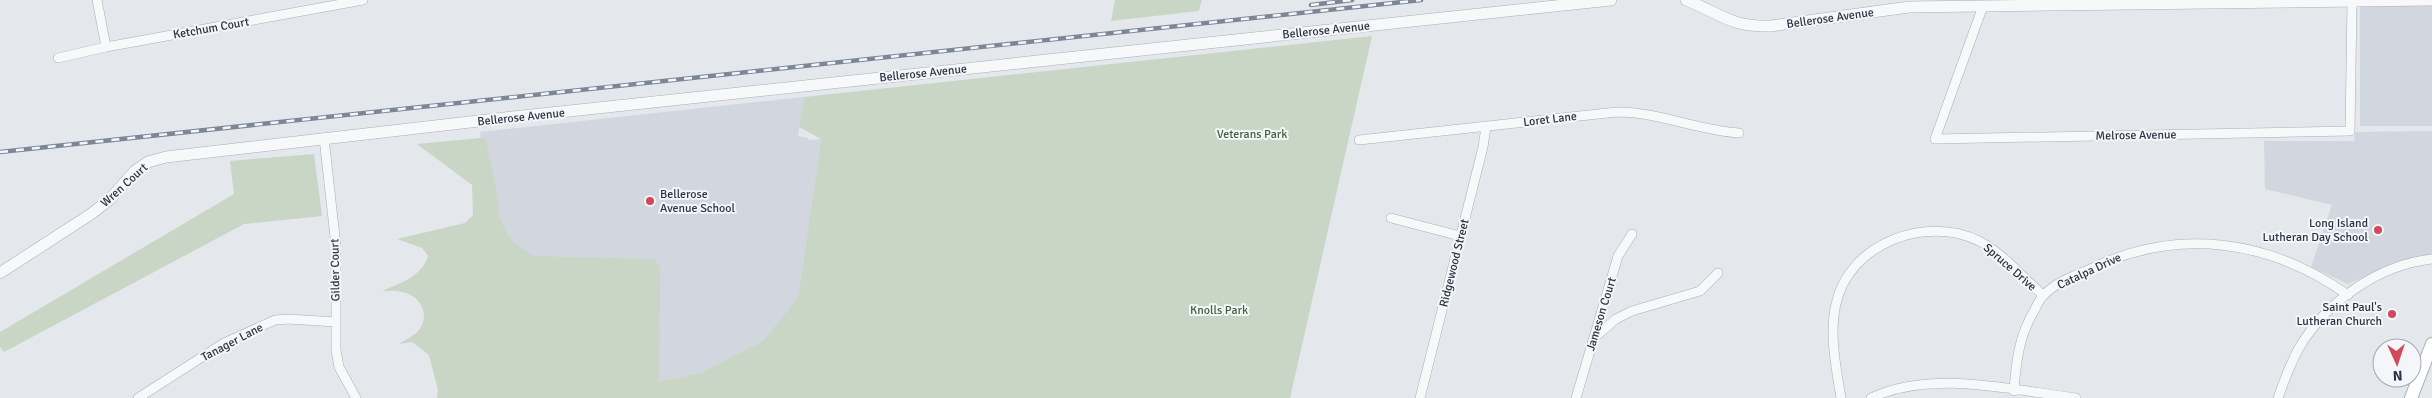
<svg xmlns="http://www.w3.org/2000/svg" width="2432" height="398" viewBox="0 0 2432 398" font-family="Signika,sans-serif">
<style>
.built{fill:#d2d6de}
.green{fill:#c9d6c5}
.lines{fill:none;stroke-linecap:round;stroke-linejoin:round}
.minor-casing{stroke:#a9aeb7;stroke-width:10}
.tertiary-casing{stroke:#a9aeb7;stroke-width:12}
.secondary-casing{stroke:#a9aeb7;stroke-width:14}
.minor{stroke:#f7f8fa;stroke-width:9}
.tertiary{stroke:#f7f8fa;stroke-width:11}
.secondary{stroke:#fff;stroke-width:12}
.rail-casing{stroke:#7d8696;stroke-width:4.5}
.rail{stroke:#f4f6f9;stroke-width:2.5;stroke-dasharray:8;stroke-linecap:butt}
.poi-dot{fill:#d1495b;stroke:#f4f6f9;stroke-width:2}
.labels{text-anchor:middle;stroke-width:4;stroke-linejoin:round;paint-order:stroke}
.street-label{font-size:12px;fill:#2b3445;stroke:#f4f6f9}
.park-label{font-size:12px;fill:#3f6138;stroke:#f4f6f9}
.poi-label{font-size:12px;fill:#2b3445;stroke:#f4f6f9;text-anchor:end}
</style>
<rect width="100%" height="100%" fill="#e4e7ec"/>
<path class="built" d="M 2360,0 L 2432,0 L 2432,126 L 2360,126 Z
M 804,97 L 798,136 L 808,138 L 808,140 L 821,139 L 795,319 L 774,398 L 515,398 L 480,132 Z
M 2432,131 L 2432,254 L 2392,265 L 2348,284 L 2311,267 L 2332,205 L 2265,189 L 2264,141 L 2354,141 L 2355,132 Z"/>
<path class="green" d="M 1115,0 L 1202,0 L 1199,11 L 1111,21 Z
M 1372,36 L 1290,398 L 437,398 L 438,390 L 429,355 L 412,342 L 399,344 C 405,340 414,336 419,330 C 431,315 420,295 402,292 C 396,290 389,291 382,291 C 401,283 422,276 428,256 L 422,248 L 397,239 L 465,223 L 473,215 L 472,185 L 417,144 L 481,138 L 486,140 L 496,188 L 499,216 L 506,232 L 515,244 L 533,256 L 654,259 L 660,267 L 659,382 L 701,373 L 763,341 L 798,298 L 821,139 L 799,127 L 804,97 Z
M 314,154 L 322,216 L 244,224 L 4,352 L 0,347 L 0,332 L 234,194 L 230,161 Z"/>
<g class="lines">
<defs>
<path id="minor" d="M 97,0 L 106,47
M 1983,6 L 1935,139 L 2350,131 L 2352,3
M 58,58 L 106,47 L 363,0
M 324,138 L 336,246 L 336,350 L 339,367 L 356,398
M 1359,140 L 1617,112 C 1658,112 1697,130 1739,133
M 1391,218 L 1460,236
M 1595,337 L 1616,319 L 1632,311 L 1700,291 L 1718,273
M 2014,391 C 2016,362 2019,336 2034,311 C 2037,306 2039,299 2044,295 C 2056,282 2074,276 2090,269 C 2178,227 2269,239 2348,295
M 138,398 L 224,343 L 275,320 L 288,319 L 336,322
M 1420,398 L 1483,147 L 1486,127
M 1576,398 L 1618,256 L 1632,234
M 1841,398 C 1836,367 1829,334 1836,304 C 1849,243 1926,215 1979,241 C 2003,253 2023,278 2043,295
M 1871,398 C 1932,369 2011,390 2076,398
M 2278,398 C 2284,381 2290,364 2299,348 C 2326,302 2378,265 2432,259"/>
<path id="tertiary" d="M 1686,0 C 1722,14 1729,27 1771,26 L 1909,7 L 2431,0
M 0,273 L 91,214 L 109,200 L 135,171 L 148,162 L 166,157 L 513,117 L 1611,0"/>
<path id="secondary" d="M 2411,398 L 2432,344"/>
</defs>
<use href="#minor" class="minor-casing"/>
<use href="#tertiary" class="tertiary-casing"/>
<use href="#secondary" class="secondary-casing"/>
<use href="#minor" class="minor"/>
<use href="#tertiary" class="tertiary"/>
<use href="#secondary" class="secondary"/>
<defs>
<path id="rail" d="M 1311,5 L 1352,0
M 0,152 L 1421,0"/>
</defs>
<use href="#rail" class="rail-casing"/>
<use href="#rail" class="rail"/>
</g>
<g class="poi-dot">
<circle cx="650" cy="201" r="5"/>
<circle cx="2378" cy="230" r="5"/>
<circle cx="2392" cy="314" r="5"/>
</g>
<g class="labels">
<g class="street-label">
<text transform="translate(1830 18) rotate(-8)" y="4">Bellerose Avenue</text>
<text transform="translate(211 28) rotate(-10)" y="4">Ketchum Court</text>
<text transform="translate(1326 30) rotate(-6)" y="4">Bellerose Avenue</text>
<text transform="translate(923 73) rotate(-6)" y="4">Bellerose Avenue</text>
<text transform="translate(521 117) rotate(-6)" y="4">Bellerose Avenue</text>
<text transform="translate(1550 119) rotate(-7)" y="4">Loret Lane</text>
<text transform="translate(2136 135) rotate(-1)" y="4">Melrose Avenue</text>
<text transform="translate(124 185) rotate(-42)" y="4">Wren Court</text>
<text transform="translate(1454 263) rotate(-76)" y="4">Ridgewood Street</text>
<text transform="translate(2010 267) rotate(41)" y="4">Spruce Drive</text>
<text transform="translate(335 270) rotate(-91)" y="4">Gilder Court</text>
<text transform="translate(2089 271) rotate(-25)" y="4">Catalpa Drive</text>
<text transform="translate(1601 314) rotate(-73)" y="4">Jameson Court</text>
<text transform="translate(232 342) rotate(-28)" y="4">Tanager Lane</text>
</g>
<g class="park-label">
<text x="1252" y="138">Veterans Park</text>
<text x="1219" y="314">Knolls Park</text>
</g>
<g class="poi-label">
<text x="660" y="198" text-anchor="start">Bellerose<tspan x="660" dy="14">Avenue School</tspan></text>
<text x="2368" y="227">Long Island<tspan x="2368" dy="14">Lutheran Day School</tspan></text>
<text x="2382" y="311">Saint Paul's<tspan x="2382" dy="14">Lutheran Church</tspan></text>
</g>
</g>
<g transform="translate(2397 363) rotate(177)"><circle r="24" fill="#f4f6f9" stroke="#a4a8b1"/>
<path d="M0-4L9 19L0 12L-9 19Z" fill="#d1495b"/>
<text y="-8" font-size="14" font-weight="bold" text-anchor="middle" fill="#2b3445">N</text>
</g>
</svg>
